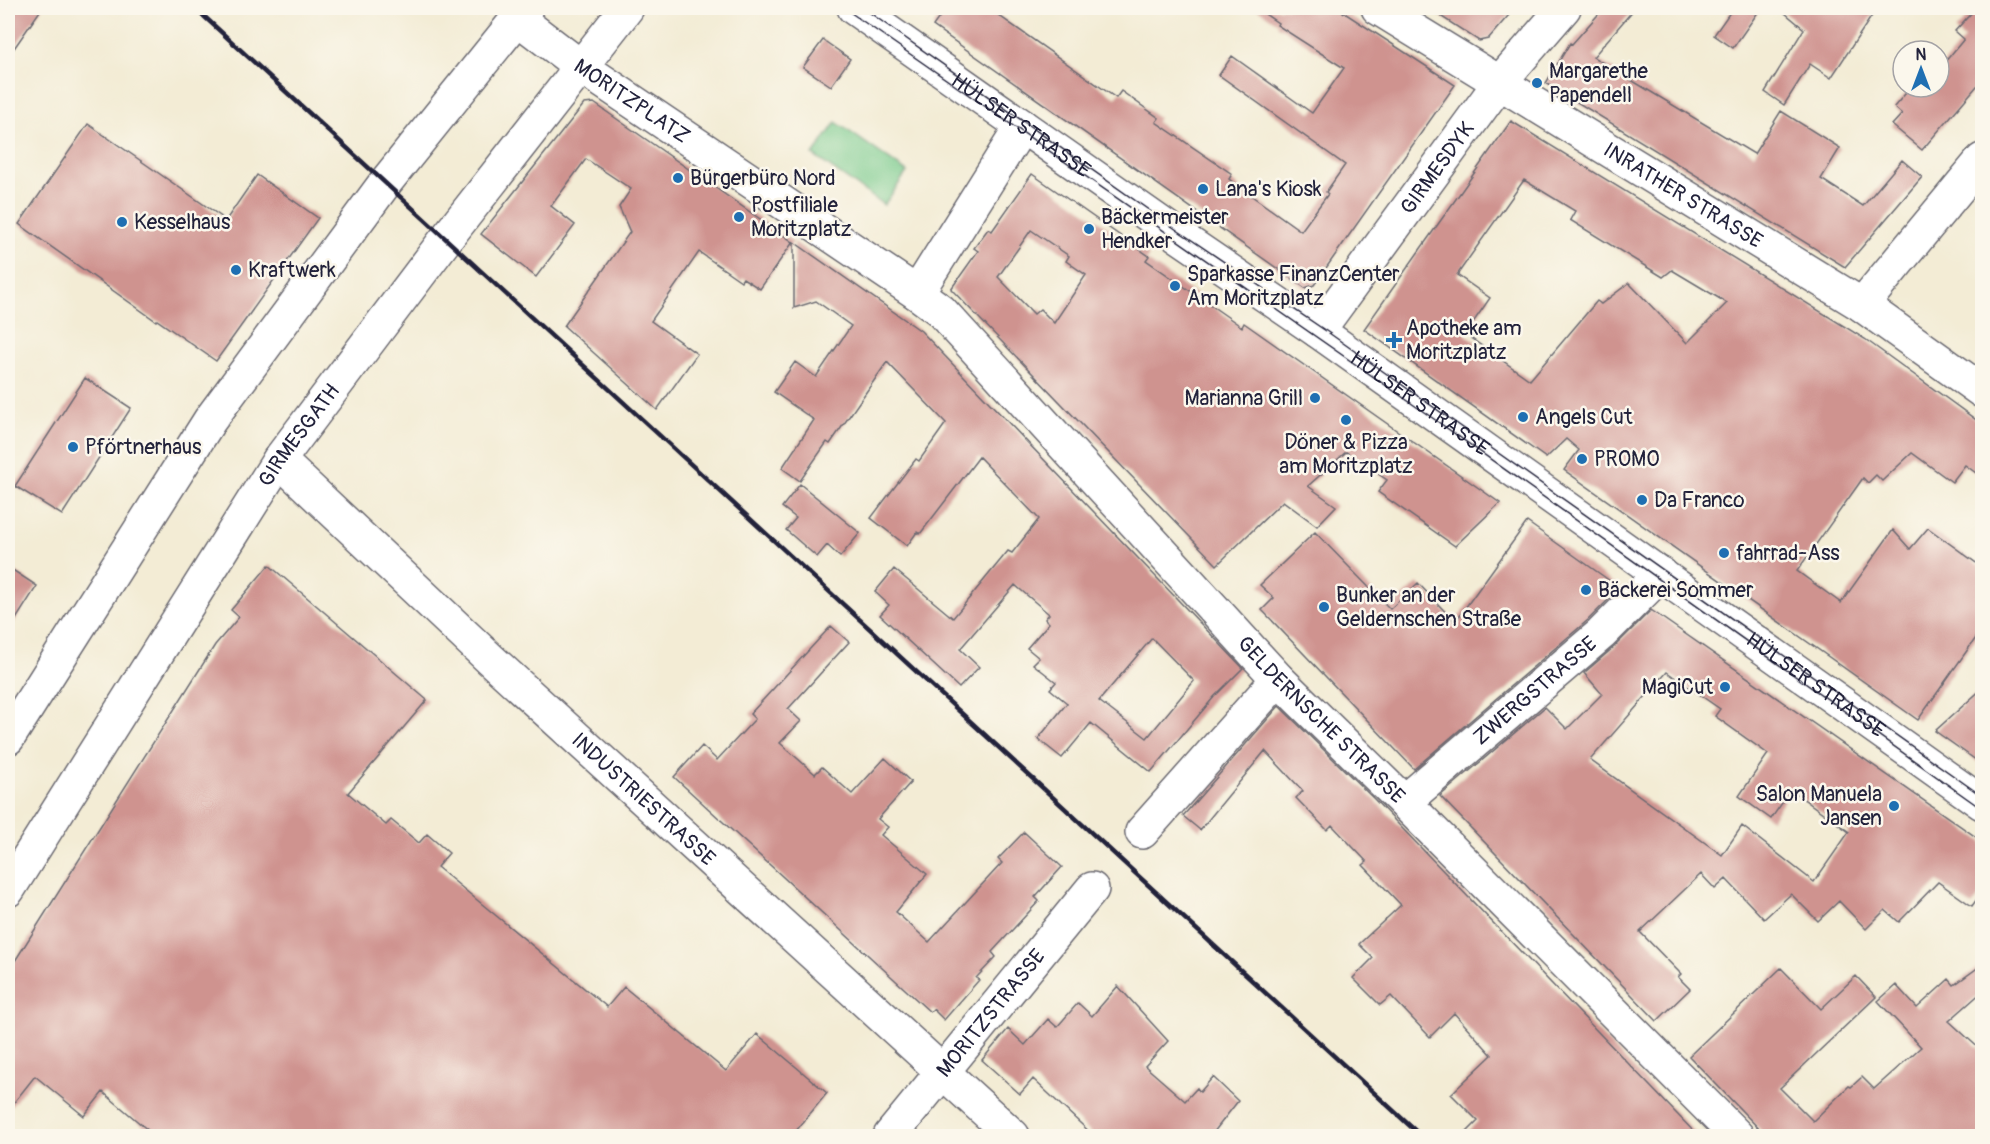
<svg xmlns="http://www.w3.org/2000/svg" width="1990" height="1144" viewBox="0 0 1990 1144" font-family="Pangolin,sans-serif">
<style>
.green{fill:#79ca8c;stroke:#4e7664;stroke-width:1.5}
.building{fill:#cf938f;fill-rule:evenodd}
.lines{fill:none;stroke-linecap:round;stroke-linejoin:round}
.minor-casing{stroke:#6b6971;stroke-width:36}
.minor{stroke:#fff;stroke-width:33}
.tram{stroke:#22223b;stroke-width:1.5}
.rail{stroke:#22223b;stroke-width:4.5}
.poi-dot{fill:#1f6fb2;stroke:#fbf7ec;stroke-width:2}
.labels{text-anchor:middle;stroke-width:5;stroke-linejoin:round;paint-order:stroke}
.poi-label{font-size:21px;fill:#22223b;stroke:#fbf7ec;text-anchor:start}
.street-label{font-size:21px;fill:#22223b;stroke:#fbf7ec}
</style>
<rect width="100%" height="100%" fill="#fbf7ec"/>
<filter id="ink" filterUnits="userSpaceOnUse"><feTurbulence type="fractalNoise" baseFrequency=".0167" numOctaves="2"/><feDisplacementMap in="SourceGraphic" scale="12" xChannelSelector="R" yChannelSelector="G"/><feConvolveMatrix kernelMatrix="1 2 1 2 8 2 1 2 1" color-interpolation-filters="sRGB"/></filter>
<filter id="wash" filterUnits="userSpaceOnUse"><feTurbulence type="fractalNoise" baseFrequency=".008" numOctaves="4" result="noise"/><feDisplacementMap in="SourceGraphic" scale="24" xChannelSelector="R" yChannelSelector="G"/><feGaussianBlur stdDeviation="1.35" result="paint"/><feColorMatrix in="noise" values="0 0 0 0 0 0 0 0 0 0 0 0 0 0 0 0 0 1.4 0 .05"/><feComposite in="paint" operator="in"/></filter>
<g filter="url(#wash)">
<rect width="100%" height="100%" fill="#f3ecd5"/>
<path class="green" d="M 836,122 L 907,172 L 884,205 L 813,155 Z"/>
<g id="blocks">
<path class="building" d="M 8,8 L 42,8 L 8,57 Z
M 946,8 L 988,8 L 1116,98 L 1121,91 L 1159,118 L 1156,122 L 1232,174 L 1229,179 L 1235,184 L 1301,231 L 1328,194 L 1326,192 L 1345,165 L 1219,75 L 1232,56 L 1312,113 L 1344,68 L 1277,25 L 1278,23 L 1256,8 L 1337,8 L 1455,85 L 1314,285 L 1305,288 L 933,26 Z
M 1428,8 L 1515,8 L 1488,39 L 1479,41 Z
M 1604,8 L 1635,8 L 1593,57 L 1754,154 L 1781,111 L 1840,148 L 1821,179 L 1863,206 L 1902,160 L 1922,177 L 1845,267 L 1546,83 L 1570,43 L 1572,44 Z
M 1733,8 L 1761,8 L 1733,48 L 1714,35 Z
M 1779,8 L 1877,8 L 1831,78 L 1810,64 L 1784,105 L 1765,92 L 1804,29 Z
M 1976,8 L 1983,8 L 1983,79 L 1922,150 L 1892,125 L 1902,114 L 1894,107 L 1911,87 L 1939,87 L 1939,69 L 1964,39 L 1955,31 Z
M 823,40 L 850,59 L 831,86 L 803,67 Z
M 594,103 L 793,242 L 760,289 L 743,278 L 741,281 L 699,252 L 651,321 L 697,354 L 657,410 L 564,326 L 630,232 L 619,207 L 631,189 L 586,159 L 551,206 L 575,225 L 536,277 L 481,234 L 584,104 Z
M 1511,121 L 1865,339 L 1983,425 L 1983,478 L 1965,465 L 1952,482 L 1912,453 L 1882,481 L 1876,475 L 1868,483 L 1863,478 L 1797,571 L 1841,603 L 1893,530 L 1910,549 L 1928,528 L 1983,568 L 1983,628 L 1918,720 L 1564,470 L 1579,450 L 1566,439 L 1546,458 L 1364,329 ZM 1524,180 L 1575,211 L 1570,220 L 1663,277 L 1672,270 L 1727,303 L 1687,343 L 1629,283 L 1601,304 L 1597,301 L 1530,380 L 1465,334 L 1490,298 L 1457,275 Z
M 88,124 L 226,220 L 257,175 L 318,218 L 216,361 L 157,320 L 156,321 L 19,224 Z
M 1032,174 L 1149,256 L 1146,260 L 1242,327 L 1244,323 L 1500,503 L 1455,546 L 1378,492 L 1387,480 L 1346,452 L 1308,486 L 1336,506 L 1317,526 L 1283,501 L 1217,565 L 951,289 L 978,251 L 974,248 L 988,229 L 992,231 ZM 1031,230 L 1069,256 L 1066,261 L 1086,275 L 1054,323 L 1040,309 L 1034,314 L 998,277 Z
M 794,242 L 921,331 L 1243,668 L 1214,697 L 1151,772 L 1091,723 L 1062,758 L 1038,739 L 1067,703 L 1050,689 L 1056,682 L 1033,664 L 1039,658 L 1027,648 L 1049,623 L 1045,619 L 1049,614 L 1015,585 L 960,649 L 979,667 L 959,688 L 880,615 L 889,605 L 875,592 L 894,569 L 953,618 L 1008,551 L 1012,553 L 1039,519 L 979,457 L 920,534 L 917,532 L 907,546 L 871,518 L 916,459 L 919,461 L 946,423 L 887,362 L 830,444 L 827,442 L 800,481 L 782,468 L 814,420 L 774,392 L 795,362 L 816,377 L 851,326 L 816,301 L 794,308 ZM 1152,638 L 1194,681 L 1147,738 L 1099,701 Z
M 85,378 L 131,408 L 62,515 L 15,486 Z
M 800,484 L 860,533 L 840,557 L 827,545 L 817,557 L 786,530 L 796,518 L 782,507 Z
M 1527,522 L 1620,588 L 1588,620 L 1414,769 L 1262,610 L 1274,598 L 1260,585 L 1315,532 L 1390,609 L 1418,583 L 1455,622 Z
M 269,565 L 427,700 L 348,793 L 386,825 L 391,820 L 419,843 L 427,834 L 449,853 L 437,867 L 607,1007 L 624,987 L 726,1071 L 757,1034 L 827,1093 L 791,1137 L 156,1137 L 103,1092 L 84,1116 L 35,1076 L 8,1110 L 8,972 L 215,645 L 239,617 L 231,610 Z
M 8,567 L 37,586 L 8,632 Z
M 1651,610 L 1983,842 L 1983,891 L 1972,906 L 1938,882 L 1899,922 L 1885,910 L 1866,929 L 1839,901 L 1818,921 L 1791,894 L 1764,919 L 1726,879 L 1715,889 L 1701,874 L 1640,932 L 1681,974 L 1678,977 L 1690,989 L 1657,1021 L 1440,796 L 1545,707 L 1567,729 L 1602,694 L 1584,673 L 1614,647 ZM 1667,672 L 1720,709 L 1715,716 L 1768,754 L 1739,796 L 1771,819 L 1791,790 L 1849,832 L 1814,882 L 1742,826 L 1722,855 L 1590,760 Z
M 831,626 L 849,642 L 788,709 L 801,721 L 780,743 L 815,774 L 822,767 L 852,794 L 885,758 L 911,782 L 878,819 L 888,827 L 881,835 L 927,874 L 896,912 L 929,942 L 1002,863 L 998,859 L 1024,832 L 1062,867 L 1035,897 L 1039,901 L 992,952 L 996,957 L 976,978 L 979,980 L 944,1020 L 933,1009 L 930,1012 L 674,777 L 702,746 L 717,760 L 755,719 L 750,714 Z
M 1983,688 L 1983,765 L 1935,731 Z
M 1279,706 L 1375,800 L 1699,1137 L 1462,1137 L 1478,1121 L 1451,1094 L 1492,1055 L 1454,1013 L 1430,1037 L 1391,996 L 1380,1005 L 1353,978 L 1373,958 L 1359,944 L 1401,905 L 1363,865 L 1367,862 L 1332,825 L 1327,830 L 1296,798 L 1303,791 L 1265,751 L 1200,830 L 1183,816 Z
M 1983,964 L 1983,991 L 1949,1021 L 1983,1052 L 1983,1137 L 1767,1137 L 1689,1056 L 1781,968 L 1821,1009 L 1856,976 L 1876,997 L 1780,1088 L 1813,1121 L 1849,1086 L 1851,1087 L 1862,1077 L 1874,1089 L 1921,1047 L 1878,1001 L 1896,985 L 1917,1008 L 1949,979 L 1954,985 Z
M 1118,986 L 1168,1041 L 1145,1066 L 1185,1101 L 1197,1088 L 1200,1092 L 1213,1077 L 1238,1101 L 1210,1137 L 1095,1137 L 1033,1079 L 1020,1094 L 982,1060 L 1008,1029 L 1025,1045 L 1048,1019 L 1057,1027 L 1078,1003 L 1092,1016 Z"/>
</g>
</g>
<g filter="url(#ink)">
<use href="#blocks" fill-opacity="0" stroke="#6b6971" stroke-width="1.5"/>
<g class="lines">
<defs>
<g id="minor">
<path id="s1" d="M 854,8 L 1180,237 L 1318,331 L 1982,803"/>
<path id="s2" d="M 1378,8 L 1862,305 L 1982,391"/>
<path id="s3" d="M 517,18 L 580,66 L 917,293 L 940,310 L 1278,679 L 1404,802 L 1737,1136"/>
<path d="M 917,293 L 1022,126"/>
<path d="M 1862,305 L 1982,160"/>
<path id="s4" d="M 1318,331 L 1500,82 L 1564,8"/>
<path id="s5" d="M 279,460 L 490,659 L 1013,1136"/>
<path d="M 8,738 L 210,420 L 385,183 L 526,8"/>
<path id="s6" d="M 1404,802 L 1601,634 L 1661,574"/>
<path d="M 1142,832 L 1278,679"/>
<path id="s7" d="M 8,890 L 279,460 L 446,239 L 627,8"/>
<path id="s8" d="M 890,1136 L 1092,889"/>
</g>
</defs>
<use href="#minor" class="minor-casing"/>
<use href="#minor" class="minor"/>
<path class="tram" d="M 844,8 L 1434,419 L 1982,809
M 863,8 L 1177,230 L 1329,333 L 1982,796"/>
<path class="rail" d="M 195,8 L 1421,1136"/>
</g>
</g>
<g class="poi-dot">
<circle cx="1537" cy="83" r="6"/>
<circle cx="678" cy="178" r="6"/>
<circle cx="1203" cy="189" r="6"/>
<circle cx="739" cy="217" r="6"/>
<circle cx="122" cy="222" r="6"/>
<circle cx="1089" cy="229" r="6"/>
<circle cx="236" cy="270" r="6"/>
<circle cx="1175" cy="286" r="6"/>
<path d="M1391 331h6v6h6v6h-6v6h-6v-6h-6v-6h6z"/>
<circle cx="1315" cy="398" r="6"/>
<circle cx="1523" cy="417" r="6"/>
<circle cx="1346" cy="420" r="6"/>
<circle cx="73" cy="447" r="6"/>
<circle cx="1582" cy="459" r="6"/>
<circle cx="1642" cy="500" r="6"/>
<circle cx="1724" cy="553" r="6"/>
<circle cx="1586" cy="590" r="6"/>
<circle cx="1324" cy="607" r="6"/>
<circle cx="1725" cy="687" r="6"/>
<circle cx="1894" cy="806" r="6"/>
</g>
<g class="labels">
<g class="poi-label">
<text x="1549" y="78">Margarethe<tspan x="1549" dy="24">Papendell</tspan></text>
<text x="690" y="185">Bürgerbüro Nord</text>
<text x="1215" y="196">Lana's Kiosk</text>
<text x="751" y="212">Postfiliale<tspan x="751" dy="24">Moritzplatz</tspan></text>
<text x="1101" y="224">Bäckermeister<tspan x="1101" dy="24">Hendker</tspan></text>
<text x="134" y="229">Kesselhaus</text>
<text x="248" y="277">Kraftwerk</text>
<text x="1187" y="281">Sparkasse FinanzCenter<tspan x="1187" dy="24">Am Moritzplatz</tspan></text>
<text x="1406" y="335">Apotheke am<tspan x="1406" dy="24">Moritzplatz</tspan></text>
<text x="1303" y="405" text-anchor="end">Marianna Grill</text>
<text x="1535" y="424">Angels Cut</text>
<text x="1346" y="449" text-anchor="middle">Döner &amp; Pizza<tspan x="1346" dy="24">am Moritzplatz</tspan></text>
<text x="85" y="454">Pförtnerhaus</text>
<text x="1594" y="466">PROMO</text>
<text x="1654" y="507">Da Franco</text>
<text x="1736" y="560">fahrrad-Ass</text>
<text x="1598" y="597">Bäckerei Sommer</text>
<text x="1336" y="602">Bunker an der<tspan x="1336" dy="24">Geldernschen Straße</tspan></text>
<text x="1713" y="694" text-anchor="end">MagiCut</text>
<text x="1882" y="801" text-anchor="end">Salon Manuela<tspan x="1882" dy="24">Jansen</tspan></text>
</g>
<g class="street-label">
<text dy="7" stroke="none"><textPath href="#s3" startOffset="142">MORITZPLATZ</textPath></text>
<text dy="7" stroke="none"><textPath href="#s1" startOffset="204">HÜLSER STRASSE</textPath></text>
<text dy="7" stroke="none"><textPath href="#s4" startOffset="202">GIRMESDYK</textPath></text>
<text dy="7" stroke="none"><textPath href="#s2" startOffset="358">INRATHER STRASSE</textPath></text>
<text dy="7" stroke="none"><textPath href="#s1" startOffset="690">HÜLSER STRASSE</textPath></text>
<text dy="7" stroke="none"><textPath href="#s7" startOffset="540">GIRMESGATH</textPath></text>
<text dy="7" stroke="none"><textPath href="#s1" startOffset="1176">HÜLSER STRASSE</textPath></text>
<text dy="7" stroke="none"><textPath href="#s6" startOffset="172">ZWERGSTRASSE</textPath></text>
<text dy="7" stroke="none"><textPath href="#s3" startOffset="1074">GELDERNSCHE STRASSE</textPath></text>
<text dy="7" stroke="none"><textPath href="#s5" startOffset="498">INDUSTRIESTRASSE</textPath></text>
<text dy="7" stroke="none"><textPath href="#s8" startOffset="159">MORITZSTRASSE</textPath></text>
</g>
</g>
<rect width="1990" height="1144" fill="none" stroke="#fbf7ec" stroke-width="30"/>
<g transform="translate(1921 69)"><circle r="28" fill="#fbf7ec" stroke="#a4a2a5" stroke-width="1.5"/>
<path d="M0-4.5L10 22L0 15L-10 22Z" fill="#1f6fb2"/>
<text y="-9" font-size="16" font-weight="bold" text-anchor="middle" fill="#22223b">N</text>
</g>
</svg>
